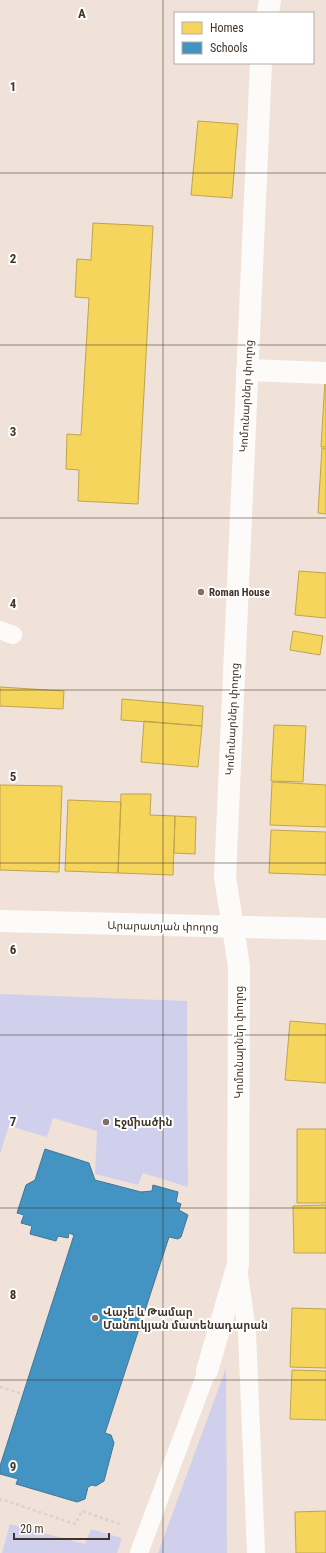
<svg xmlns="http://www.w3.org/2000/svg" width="326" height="1553" viewBox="0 0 326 1553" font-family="'Roboto Condensed','Noto Sans Armenian',sans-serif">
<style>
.green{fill:#d1d0ec}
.homes{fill:#f6d55c;stroke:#bfa44d}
.schools{fill:#4393c3;stroke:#427695}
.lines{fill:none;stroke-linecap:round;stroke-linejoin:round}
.path{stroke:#d6d3d0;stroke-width:2.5;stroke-dasharray:3 3;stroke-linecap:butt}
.lane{stroke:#fdfbf9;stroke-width:18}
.street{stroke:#fdfbf9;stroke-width:22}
.secondary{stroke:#fdfbf9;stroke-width:22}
.grid{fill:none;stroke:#403329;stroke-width:1;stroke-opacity:0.55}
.poi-dot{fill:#7e7066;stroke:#fff;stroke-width:1.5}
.labels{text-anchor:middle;stroke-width:4;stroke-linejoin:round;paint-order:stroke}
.street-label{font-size:11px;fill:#403329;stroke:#fff}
.poi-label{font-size:11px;font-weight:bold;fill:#403329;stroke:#fff;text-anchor:start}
.grid-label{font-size:13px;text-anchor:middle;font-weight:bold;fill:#403329;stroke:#fff;stroke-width:4;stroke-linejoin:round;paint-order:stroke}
</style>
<rect width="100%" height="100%" fill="#f0e2d8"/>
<path class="green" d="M 0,994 L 187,1001 L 188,1187 L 143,1173 L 138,1185 L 95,1174 L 97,1131 L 53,1118 L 47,1137 L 9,1126 L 0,1154 Z
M 226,1368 L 227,1553 L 158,1553 Z
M 10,1524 L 85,1544 L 91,1529 L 122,1538 L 117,1553 L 2,1553 Z"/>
<path class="homes" d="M 198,121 L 238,124 L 232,198 L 191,195 Z
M 93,223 L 153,226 L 138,504 L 78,501 L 79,470 L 66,469 L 67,434 L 81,435 L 89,298 L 75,297 L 77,259 L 91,260 Z
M 325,380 L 326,380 L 326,447 L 321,447 Z
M 322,448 L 326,449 L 326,514 L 318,513 Z
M 299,571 L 326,573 L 326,618 L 295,615 Z
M 293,631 L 323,636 L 320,655 L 290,650 Z
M 0,687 L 64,691 L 63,709 L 0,706 Z
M 122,699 L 203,706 L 202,726 L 121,720 Z
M 144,721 L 202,726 L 198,767 L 141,762 Z
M 274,725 L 306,726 L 303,782 L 271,781 Z
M 272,782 L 326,785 L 326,827 L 270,825 Z
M 0,785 L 62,786 L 59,872 L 0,870 Z
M 121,794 L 151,794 L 150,815 L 175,816 L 173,875 L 118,873 Z
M 68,800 L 121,802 L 118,873 L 65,871 Z
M 175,816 L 196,817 L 195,854 L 174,853 Z
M 271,830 L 326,832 L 326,875 L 269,873 Z
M 290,1021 L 326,1024 L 326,1083 L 285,1080 Z
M 297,1129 L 326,1129 L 326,1203 L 297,1203 Z
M 326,1205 L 326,1253 L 294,1253 L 293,1206 Z
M 292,1308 L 326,1309 L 326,1368 L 290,1367 Z
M 292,1370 L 326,1371 L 326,1420 L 290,1419 Z
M 326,1511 L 326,1553 L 296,1553 L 295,1512 Z"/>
<path class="schools" d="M 45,1149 L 89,1163 L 95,1180 L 141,1192 L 152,1191 L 153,1185 L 178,1192 L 176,1202 L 181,1204 L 179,1210 L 188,1215 L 181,1237 L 178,1239 L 169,1237 L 105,1433 L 111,1435 L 114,1443 L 104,1481 L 96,1486 L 92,1485 L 88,1487 L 85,1499 L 77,1502 L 16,1484 L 18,1479 L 0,1474 L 0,1466 L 74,1235 L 69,1233 L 68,1238 L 58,1236 L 56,1241 L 30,1234 L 32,1226 L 21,1223 L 24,1215 L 17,1213 L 26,1185 L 35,1180 Z"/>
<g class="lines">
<path class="path" d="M 0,1387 L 23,1394
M 0,1501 L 1,1499 L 75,1524 L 82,1511 L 122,1525"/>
<path class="lane" d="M 0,630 L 13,635
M 238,1267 L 247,1332 L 256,1553
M 139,1553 L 207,1371"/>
<path class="street" d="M 247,370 L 326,373
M 207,1371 L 238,1264 L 239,967 L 233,927"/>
<path class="secondary" d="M 268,13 L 270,0
M 0,921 L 326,929
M 233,927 L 225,878 L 261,63"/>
</g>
<path class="grid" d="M 163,0 L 163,1553M 0,173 L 326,173M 0,345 L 326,345M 0,518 L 326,518M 0,690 L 326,690M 0,863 L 326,863M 0,1035 L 326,1035M 0,1208 L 326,1208M 0,1380 L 326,1380"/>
<g class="poi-dot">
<circle cx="201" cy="592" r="4"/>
<circle cx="106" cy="1122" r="4"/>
<circle cx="95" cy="1318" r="4"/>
</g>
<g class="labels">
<g class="street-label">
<text transform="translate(246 396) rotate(-87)" y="4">Կոմունարներ փողոց</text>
<text transform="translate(232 719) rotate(-87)" y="4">Կոմունարներ փողոց</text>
<text transform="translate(163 926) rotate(1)" y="4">Արարատյան փողոց</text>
<text transform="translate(239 1042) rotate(-90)" y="4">Կոմունարներ փողոց</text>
</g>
<g class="poi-label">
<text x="209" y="596">Roman House</text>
<text x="114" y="1126">Էջմիածին</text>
<text x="103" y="1316">Վաչե և Թամար<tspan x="103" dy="13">Մանուկյան մատենադարան</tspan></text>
</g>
</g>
<g class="grid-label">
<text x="82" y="18">A</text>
<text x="13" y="91">1</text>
<text x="13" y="263">2</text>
<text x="13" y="436">3</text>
<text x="13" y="608">4</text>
<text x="13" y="781">5</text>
<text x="13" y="954">6</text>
<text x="13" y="1126">7</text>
<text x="13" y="1299">8</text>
<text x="13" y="1471">9</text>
</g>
<rect x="174" y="12" width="140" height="52" fill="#ffffff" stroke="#b3ada9"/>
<rect x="182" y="22" width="20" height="12" fill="#f6d55c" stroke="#b3ada9"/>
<text x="210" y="32" font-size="12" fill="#403329">Homes</text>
<rect x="182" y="42" width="20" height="12" fill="#4393c3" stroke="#b3ada9"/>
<text x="210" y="52" font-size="12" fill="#403329">Schools</text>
<path d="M14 1533v6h95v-6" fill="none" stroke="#403329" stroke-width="2"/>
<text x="20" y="1533" font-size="12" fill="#403329" stroke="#ffffff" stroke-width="3" paint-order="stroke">20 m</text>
</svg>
